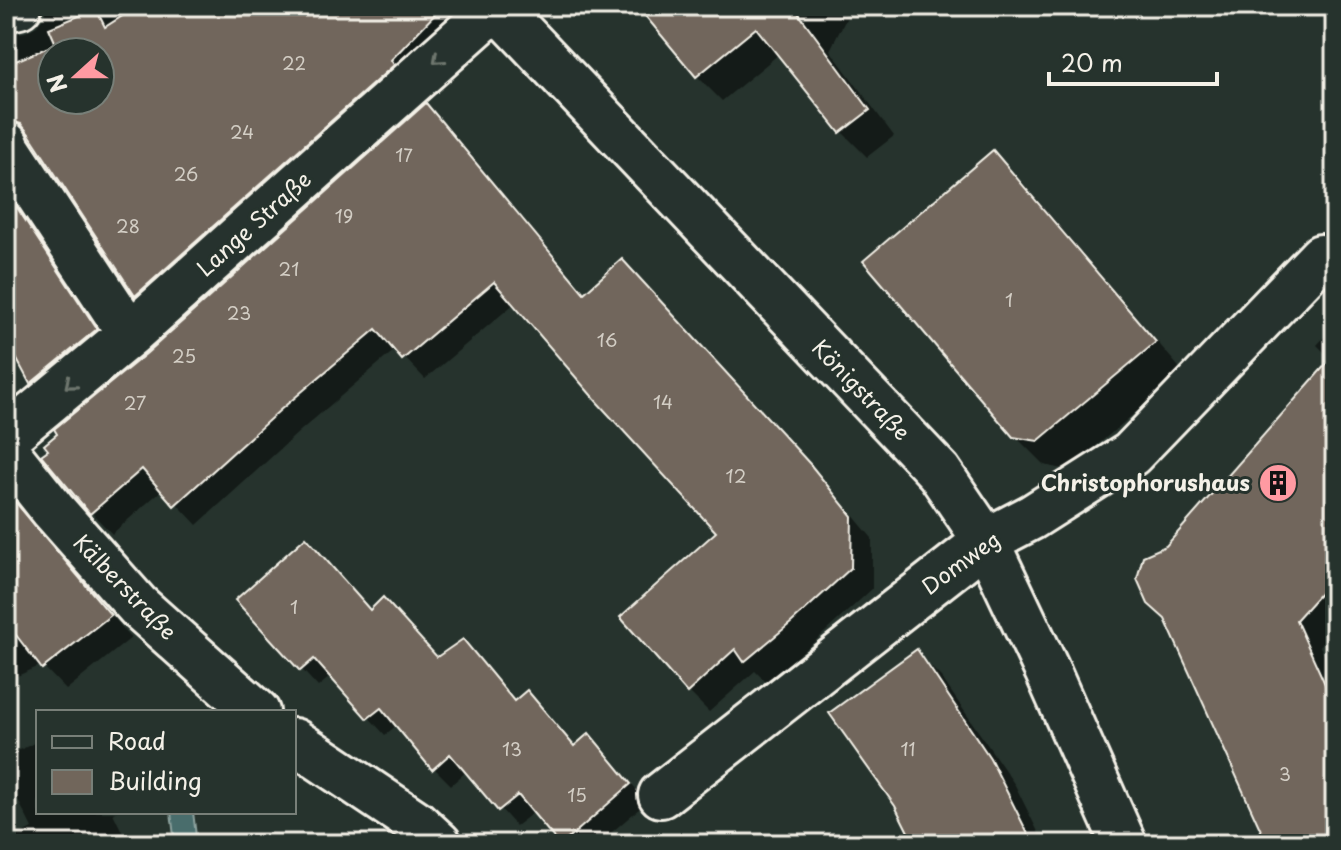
<svg xmlns="http://www.w3.org/2000/svg" width="1341" height="850" viewBox="0 0 1341 850" font-family="'Playpen Sans',sans-serif">
<style>
.water{fill:#486d6c;stroke:#8da29e;stroke-width:2}
.shadow{fill:#0007;fill-rule:evenodd}
.building{fill:#71665b;stroke:#f4f1e8;stroke-width:2;fill-rule:evenodd}
.lines{fill:none;stroke-linecap:round;stroke-linejoin:round}
.street-casing{stroke:#f4f1e8;stroke-width:50}
.street{stroke:#26332d;stroke-width:44}
.oneway{stroke:#6e766e}
.labels{text-anchor:middle;stroke-width:6;stroke-linejoin:round;paint-order:stroke}
.number-label{font-size:18px;fill:#d3cec5}
.street-label{font-size:22px;fill:#f4f1e8;stroke:#26332d}
.poi-label{font-size:22px;font-weight:bold;fill:#f4f1e8;stroke:#26332d;text-anchor:end}
</style>
<rect width="100%" height="100%" fill="#26332d"/>
<filter id="ink" filterUnits="userSpaceOnUse"><feTurbulence type="fractalNoise" baseFrequency=".0125" numOctaves="2"/><feDisplacementMap in="SourceGraphic" scale="16" xChannelSelector="R" yChannelSelector="G"/><feConvolveMatrix kernelMatrix="1 2 1 2 8 2 1 2 1" color-interpolation-filters="sRGB"/></filter>
<g filter="url(#ink)">
<path class="water" d="M 171,812 L 193,812 L 197,844 L 175,844 Z"/>
<path class="shadow" d="M 45,6 L 489,6 L 158,316 L 136,295 L 35,141 L 32,140 L 19,141 L 6,154 L 6,35 L 26,32 L 37,26 L 45,15 ZM 52,52 L 100,52 L 100,100 L 52,100 Z
M 640,6 L 838,6 L 847,17 L 830,50 L 894,136 L 867,157 L 842,132 L 779,54 L 722,101 L 697,76 Z
M 426,106 L 447,126 L 586,294 L 643,282 L 830,488 L 872,538 L 872,589 L 813,643 L 766,682 L 755,671 L 709,712 L 688,691 L 718,532 L 515,303 L 425,379 L 396,349 L 300,431 L 197,525 L 163,489 L 112,534 L 92,513 L 44,455 L 148,354 Z
M 993,153 L 1022,182 L 1183,372 L 1068,470 L 1044,465 L 1014,435 Z
M 6,182 L 117,351 L 53,404 L 32,383 L 6,335 Z
M 1335,325 L 1335,629 L 1320,646 L 1335,679 L 1335,844 L 1270,844 L 1167,547 L 1332,360 L 1317,345 Z
M 6,493 L 24,511 L 131,638 L 66,690 L 42,665 L 6,681 Z
M 238,600 L 371,612 L 438,659 L 463,642 L 480,659 L 516,702 L 527,693 L 544,710 L 575,747 L 589,736 L 606,753 L 647,802 L 598,844 L 561,844 L 534,812 L 516,826 L 467,771 L 451,785 L 434,768 L 397,725 L 385,735 L 331,676 L 318,687 Z
M 916,652 L 941,677 L 1015,785 L 1044,844 L 916,844 Z
M 38,741 L 38,812 L 116,812 L 113,813 L 128,844 L 15,844 L 12,838 L 32,828 L 6,776 L 6,757 Z"/>
<path class="building" d="M 138,6 L 443,6 L 391,60 L 394,65 L 135,296 L 29,134 L 21,124 L 6,120 L 6,65 L 56,44 L 49,28 L 96,9 L 105,27 ZM 52,52 L 100,52 L 100,100 L 52,100 Z
M 637,6 L 793,6 L 870,110 L 840,133 L 756,28 L 696,77 Z
M 426,103 L 584,293 L 622,259 L 810,464 L 852,516 L 851,568 L 792,622 L 744,662 L 735,649 L 687,693 L 620,617 L 716,532 L 597,402 L 494,282 L 402,360 L 376,329 L 279,411 L 174,506 L 142,469 L 90,514 L 41,455 L 48,450 L 44,445 L 57,434 L 54,429 L 147,353 Z
M 993,150 L 1156,342 L 1038,441 L 1013,437 L 863,261 Z
M 6,191 L 97,329 L 30,384 L 6,339 Z
M 1335,354 L 1335,577 L 1296,620 L 1335,706 L 1335,844 L 1267,844 L 1165,619 L 1148,604 L 1137,579 L 1143,556 L 1166,546 Z
M 6,491 L 111,615 L 42,669 L 6,622 Z
M 306,537 L 370,610 L 383,597 L 437,657 L 463,639 L 514,701 L 527,690 L 574,746 L 589,733 L 631,784 L 562,844 L 559,844 L 518,795 L 498,811 L 450,754 L 432,770 L 381,708 L 367,719 L 314,659 L 300,671 L 235,600 Z
M 917,649 L 990,758 L 1033,844 L 914,844 L 895,806 L 829,713 Z"/>
<g class="lines">
<defs>
<path id="street" d="M 497,7 L 939,472 L 986,541 L 1047,670 L 1124,844
M 6,9 L 19,6
M 6,144 L 8,149 L 130,334
M 6,437 L 130,334 L 497,6
M 6,451 L 53,510 L 138,606 L 257,712
M 294,741 L 415,822 L 439,844
M 661,795 L 986,541 L 1032,517 L 1131,454 L 1321,257"/>
</defs>
<use href="#street" class="street-casing"/>
<use href="#street" class="street"/>
</g>
<defs><path id="oneway-chevron" d="M-2-3.5L2.5 0L-2 3.5" fill="none" stroke-width="1.6" stroke-linecap="round" stroke-linejoin="round" transform="scale(2)"/></defs>
<g class="oneway">
<use href="#oneway-chevron" transform="translate(438 59) rotate(138)"/>
<use href="#oneway-chevron" transform="translate(70 384) rotate(140)"/>
</g>
</g>
<defs>
<symbol id="building-disc" viewBox="-11 -11 22 22"><circle r="9.5" fill="#ff9aa2" stroke="#26332d"/><path d="M-4-6H4V6H1V3H-1V6H-4ZM-2.5-4.3h1.7v1.8h-1.7ZM.8-4.3h1.7v1.8H.8ZM-2.5-1h1.7V.8h-1.7ZM.8-1h1.7V.8H.8Z" fill="#111"/></symbol>
</defs>
<g fill-rule="evenodd">
<use href="#building-disc" x="1256" y="461" width="44" height="44"/>
</g>
<g class="labels">
<g class="number-label">
<text x="294" y="70">22</text>
<text x="242" y="139">24</text>
<text x="404" y="162">17</text>
<text x="186" y="181">26</text>
<text x="344" y="223">19</text>
<text x="128" y="233">28</text>
<text x="289" y="276">21</text>
<text x="1009" y="307">1</text>
<text x="239" y="320">23</text>
<text x="607" y="347">16</text>
<text x="184" y="363">25</text>
<text x="663" y="409">14</text>
<text x="135" y="410">27</text>
<text x="736" y="483">12</text>
<text x="294" y="614">1</text>
<text x="512" y="756">13</text>
<text x="908" y="756">11</text>
<text x="1285" y="781">3</text>
<text x="577" y="802">15</text>
</g>
<g class="street-label">
<text transform="translate(254 224) rotate(-42)" y="8">Lange Straße</text>
<text transform="translate(861 390) rotate(46)" y="8">Königstraße</text>
<text transform="translate(961 563) rotate(-36)" y="8">Domweg</text>
<text transform="translate(125 587) rotate(46)" y="8">Kälberstraße</text>
</g>
<g class="poi-label">
<text x="1250" y="491">Christophorushaus</text>
</g>
</g>
<rect width="1341" height="850" fill="none" stroke="#26332d" stroke-width="32"/>
<rect x="16" y="16" width="1309" height="818" fill="none" stroke="#f4f1e8" stroke-width="3" filter="url(#ink)"/>
<rect x="36" y="710" width="260" height="104" fill="#26332d" stroke="#787f78" stroke-width="2"/>
<rect x="52" y="736" width="40" height="12" fill="#26332d" stroke="#787f78" stroke-width="2"/>
<text x="108" y="750" font-size="24" fill="#f4f1e8">Road</text>
<rect x="52" y="770" width="40" height="24" fill="#71665b" stroke="#787f78" stroke-width="2"/>
<text x="108" y="790" font-size="24" fill="#f4f1e8">Building</text>
<g transform="translate(76 76) rotate(249)"><circle r="38" fill="#26332d" stroke="#787f78" stroke-width="2"/>
<path d="M0-6L14 30L0 20L-14 30Z" fill="#ff9aa2"/>
<text y="-12" font-size="22" font-weight="bold" text-anchor="middle" fill="#f4f1e8">N</text>
</g>
<path d="M1049 72v12h168v-12" fill="none" stroke="#f4f1e8" stroke-width="4"/>
<text x="1061" y="72" font-size="24" fill="#f4f1e8" stroke="#26332d" stroke-width="6" paint-order="stroke">20 m</text>
</svg>
